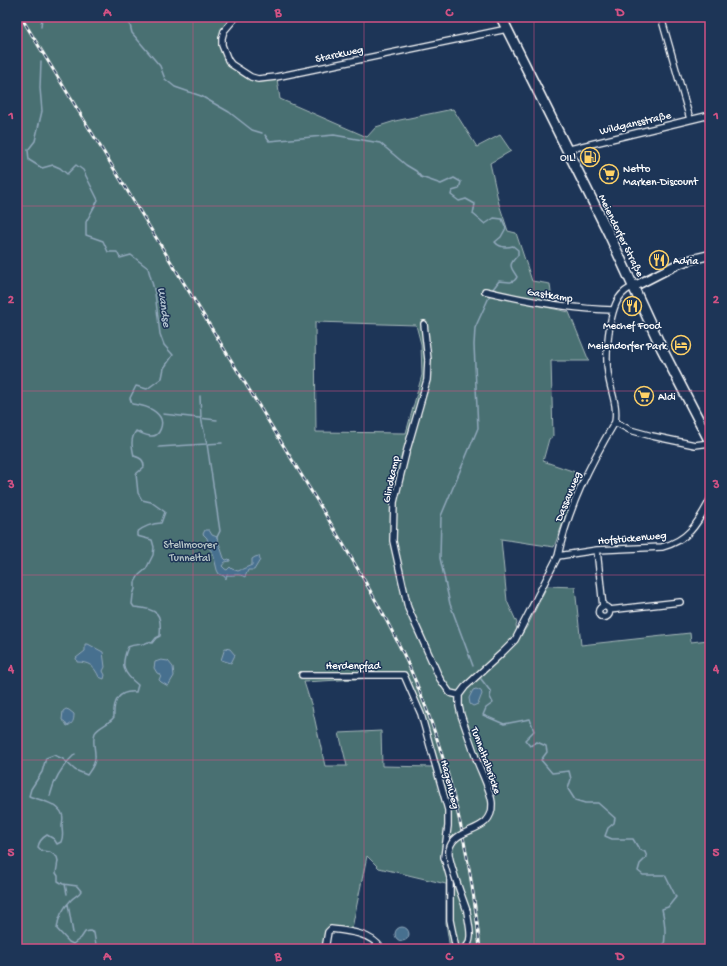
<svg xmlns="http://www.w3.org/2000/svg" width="727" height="966" viewBox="0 0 727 966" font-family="'Gochi Hand',sans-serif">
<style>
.green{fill:#4a6f72;stroke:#a4b7b8;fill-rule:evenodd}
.water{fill:#476f8f;stroke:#91a9bc}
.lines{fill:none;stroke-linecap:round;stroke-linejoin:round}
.stream{stroke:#91a9bc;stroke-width:1.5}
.street-casing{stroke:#fff;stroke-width:8}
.secondary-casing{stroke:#fff;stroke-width:11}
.primary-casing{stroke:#fff;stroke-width:12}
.street{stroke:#1d3557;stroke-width:5.5}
.secondary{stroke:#1d3557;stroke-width:8}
.primary{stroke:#1d3557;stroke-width:9}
.rail-casing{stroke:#fff;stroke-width:3}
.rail{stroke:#1d3557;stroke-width:1.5;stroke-dasharray:4.5;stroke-linecap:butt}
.street-bridge-casing{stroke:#fff;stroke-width:8;stroke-linecap:butt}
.street-bridge{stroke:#1d3557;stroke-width:5.5}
.grid{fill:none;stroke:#d15284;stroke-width:1;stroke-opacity:0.55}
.labels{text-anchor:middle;stroke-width:3;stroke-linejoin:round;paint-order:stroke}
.street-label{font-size:11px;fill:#fff;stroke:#1d3557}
.poi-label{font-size:11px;fill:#fff;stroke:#1d3557;text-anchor:start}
.park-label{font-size:11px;fill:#b7c5c7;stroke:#1d3557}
.water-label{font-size:12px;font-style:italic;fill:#b5c5d2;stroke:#1d3557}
.neatline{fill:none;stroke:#d15284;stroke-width:1.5}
.grid-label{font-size:13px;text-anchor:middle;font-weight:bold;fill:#d15284}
</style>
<rect width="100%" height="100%" fill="#1d3557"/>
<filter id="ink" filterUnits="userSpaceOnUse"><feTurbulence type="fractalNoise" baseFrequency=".025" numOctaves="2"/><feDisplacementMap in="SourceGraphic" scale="8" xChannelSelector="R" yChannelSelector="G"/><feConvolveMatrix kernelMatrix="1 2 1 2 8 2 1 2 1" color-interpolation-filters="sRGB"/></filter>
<g filter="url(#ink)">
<path class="green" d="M 21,17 L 233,17 C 215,35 217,54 236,71 C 241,75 248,80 255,82 C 262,83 271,80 277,79 L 280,99 L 367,137 L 376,127 L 395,121 L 453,109 L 477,147 L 500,135 L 511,151 L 490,163 L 499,204 L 508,231 L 516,233 L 532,281 L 550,284 L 552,301 L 493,291 L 494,296 L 569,312 L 589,361 L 551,361 L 553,436 L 549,439 L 543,461 L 581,474 L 554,547 L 501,539 L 507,601 L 517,623 L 516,626 L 520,637 L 528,625 L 547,586 L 575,587 L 581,645 L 690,633 L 691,642 L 708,640 L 710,648 L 710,949 L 450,949 L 446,923 L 446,884 L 379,868 L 367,856 L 351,933 L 331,931 L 327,949 L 17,949 L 17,42 ZM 315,322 L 416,325 L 421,344 L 422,375 L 406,433 L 316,432 ZM 408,676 L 427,727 L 439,766 L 433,767 L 382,766 L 381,731 L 339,733 L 347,766 L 325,766 L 312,707 L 304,682 Z"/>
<path class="water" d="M 205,530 L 209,530 L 212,535 L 217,537 L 224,558 L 226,560 L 229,559 L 230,560 L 230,561 L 225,562 L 222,566 L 225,569 L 227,570 L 230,567 L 232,569 L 238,571 L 252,565 L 252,559 L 255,557 L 259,556 L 260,560 L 254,570 L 248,570 L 245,577 C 238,573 235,576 227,575 L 226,579 L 224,576 L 219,574 L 217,570 L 213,553 L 209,548 L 207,538 L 203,534 Z
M 85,644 L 88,644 L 103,652 L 105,667 L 103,671 L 105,675 L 104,679 L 99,677 C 94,666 89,662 77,662 L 76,658 L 85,651 Z
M 225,648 L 230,649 L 235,655 L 231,663 L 221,660 Z
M 161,660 L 168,661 L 173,667 L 174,676 L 168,686 L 161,682 L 159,680 L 161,675 L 157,673 L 154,668 L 155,662 Z
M 476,689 L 481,691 L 482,694 L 478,704 L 473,706 L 470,704 L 469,698 L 473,690 Z
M 66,709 L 69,710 L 74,714 C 74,720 73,724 67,726 L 65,722 L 62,720 L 63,711 Z
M395 934a7 7 0 1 1 14 0a7 7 0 1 1-14 0Z"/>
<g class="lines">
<path class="stream" d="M 128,17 L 132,33 L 160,66 L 165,79 L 175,87 L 201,96 L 229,112 L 252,130 L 262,133
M 41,27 L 42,17
M 41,61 L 40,88 L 42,111 L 35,141 L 28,150 L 29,160 L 42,168 L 53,165 L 60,168 L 67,174 L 76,165 L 83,170 L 98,200 L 86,222 L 86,235 L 103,241 L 108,252 L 117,252 L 120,258 L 131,255 L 148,268 L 155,293 L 160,334 L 164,345 L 173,355 L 164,368 L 162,378 L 147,389 L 136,386 L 130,398 L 132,404 C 141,405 154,408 160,417 C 164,423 160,437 151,436 C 146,436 141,433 136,431 C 130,439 132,447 134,456 C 141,458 144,460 144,467 L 136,474 L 138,493 L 142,500 L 151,502 L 165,512 L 161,523 C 153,523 143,527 137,532 L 137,536 L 152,540 L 154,547 L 153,555 L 146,569 L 139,575 L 135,582 L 135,589 L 133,595 L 132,604 L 134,607 C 158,609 162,613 160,636 L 156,638 L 152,643 L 148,642 C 142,646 136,643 128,647 C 120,666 123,673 138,685 L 136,692 C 118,690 113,702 114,717 C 108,725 99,726 95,733 C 92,741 95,747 95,755 C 96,763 91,769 87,775 L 75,770 L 63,759 L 54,755 L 46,758 L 42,772 L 31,789 L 29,796 C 39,800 58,803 62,814 C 64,818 62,822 62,826 C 62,833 64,835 61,842 L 57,844 L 54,839 L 47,835 C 42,838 39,841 38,847 L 42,851 L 50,852 L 57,857 L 58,861 L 56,873 L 58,876 L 58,881 L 63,884 L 77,886 L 81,891 C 79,895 75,896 71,900 C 63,908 58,917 57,929 L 69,942 L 73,944 L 81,938 L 85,932 L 90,931 L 94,933 L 96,945 L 99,949
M 265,135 L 269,141 L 334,135 L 380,143 L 406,165 L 416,171 L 421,177 L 441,184 L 454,178 L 461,182 L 459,189 L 452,191 L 451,195 L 459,201 L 466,199 L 475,204 L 473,214 L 485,224 L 494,218 L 502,219 L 506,228 L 501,237 L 495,242 C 499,247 506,248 513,246 L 518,250 L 518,255 C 507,266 511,267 517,277 C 513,285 506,281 499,281 L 493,289
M 200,396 L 201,418 L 207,444 L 220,531 L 217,537
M 163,414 L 217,420
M 159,447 L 222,443
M 473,666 L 450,604 L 440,558 L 441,516 L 478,428 L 474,345 L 475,328 L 490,295
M 481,679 L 491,692 L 490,697 L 493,703 L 486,708 L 483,715 L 504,724 L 530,719 L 534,731 L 525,740 L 530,746 L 537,742 L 546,746 L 547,752 L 541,760 L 552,773 L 569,771 L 571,779 L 568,789 L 575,800 L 585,803 L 598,803 L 615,818 L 614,823 L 608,828 L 605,836 L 612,839 L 633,839 L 639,849 L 645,852 L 647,857 L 640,864 L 638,871 L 643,875 L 665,875 L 676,897 L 668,907 L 662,909 C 665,922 667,935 663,949
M 50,796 C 54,779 62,766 75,754
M 65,884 L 67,894
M 68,904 L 73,933
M 73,949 L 73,944"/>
<defs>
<path id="street" d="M 236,17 L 224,31 L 222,38 L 222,45 L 228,60 L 231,64 L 251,77 L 258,79 L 276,77 L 507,29
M 661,17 L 690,119
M 566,150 L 710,115
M 485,291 C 527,301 570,309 613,310
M 424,324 L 428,360 L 427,380 L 406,453 L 394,502 L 393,541 L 408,608 L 440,679 L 450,693 L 459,695
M 615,422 L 630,430 L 652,436 L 695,445 L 710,443
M 597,550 L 603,607
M 558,556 L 597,550 L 662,547 C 690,540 698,522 710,500
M598.5 612a5.5 5.5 0 1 1 11 0a5.5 5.5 0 1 1-11 0Z
M 609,610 L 680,602
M 302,675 L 404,675 L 421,714 L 448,810 L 448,826 L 444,857 L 450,878 L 450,920 L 456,949
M 477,761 L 461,715 L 459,706 L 459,695 L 465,687 L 503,652 L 515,640 L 558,556 C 568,508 590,464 615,422 C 618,403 610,391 608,373 C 605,355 609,313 619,298 C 623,292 627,289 633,287
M 325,949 L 328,932 L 331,929 C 349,931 371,933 382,949
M 464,949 C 475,941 468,923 467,911"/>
<path id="secondary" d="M 633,287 L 678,264 L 693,259 L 710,255"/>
<path id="primary" d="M 501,17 L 609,234 L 662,349 L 710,442"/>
</defs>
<use href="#street" class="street-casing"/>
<use href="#secondary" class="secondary-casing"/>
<use href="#primary" class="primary-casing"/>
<use href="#street" class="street"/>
<use href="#secondary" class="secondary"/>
<use href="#primary" class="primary"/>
<defs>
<path id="rail" d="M 21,17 L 324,512 C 352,559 380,605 404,655 C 447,748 470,847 480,949"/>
</defs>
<use href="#rail" class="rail-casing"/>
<use href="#rail" class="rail"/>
<defs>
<path id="street-bridge" d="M 467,911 C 463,899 447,859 449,850 C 454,825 493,835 492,804 C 492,793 481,772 477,761"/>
</defs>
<use href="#street-bridge" class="street-bridge-casing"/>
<use href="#street-bridge" class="street-bridge"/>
</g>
</g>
<path class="grid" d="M 193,17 L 193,949M 364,17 L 364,949M 534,17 L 534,949M 17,206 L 710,206M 17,391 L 710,391M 17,575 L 710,575M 17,760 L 710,760"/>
<defs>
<symbol id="fuel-ring" viewBox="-11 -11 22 22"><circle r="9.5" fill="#1d3557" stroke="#ffd166" stroke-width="1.5"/><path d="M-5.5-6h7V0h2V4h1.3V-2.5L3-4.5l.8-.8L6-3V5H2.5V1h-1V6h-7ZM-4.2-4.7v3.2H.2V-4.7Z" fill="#ffd166"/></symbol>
<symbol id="supermarket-ring" viewBox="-11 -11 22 22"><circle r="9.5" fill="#1d3557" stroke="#ffd166" stroke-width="1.5"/><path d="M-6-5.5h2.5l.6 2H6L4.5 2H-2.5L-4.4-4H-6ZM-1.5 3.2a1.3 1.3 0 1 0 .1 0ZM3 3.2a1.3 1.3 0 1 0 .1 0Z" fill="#ffd166"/></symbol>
<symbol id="restaurant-ring" viewBox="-11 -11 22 22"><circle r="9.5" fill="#1d3557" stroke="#ffd166" stroke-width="1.5"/><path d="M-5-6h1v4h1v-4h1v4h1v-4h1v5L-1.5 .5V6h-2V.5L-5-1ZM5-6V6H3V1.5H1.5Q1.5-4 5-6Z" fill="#ffd166"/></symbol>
<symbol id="hotel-ring" viewBox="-11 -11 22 22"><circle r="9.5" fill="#1d3557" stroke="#ffd166" stroke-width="1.5"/><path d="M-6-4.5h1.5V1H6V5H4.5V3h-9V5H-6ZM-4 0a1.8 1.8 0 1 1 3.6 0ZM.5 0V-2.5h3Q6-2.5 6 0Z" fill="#ffd166"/></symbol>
</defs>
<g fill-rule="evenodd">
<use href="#fuel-ring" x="579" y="146" width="22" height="22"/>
<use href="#supermarket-ring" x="598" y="163" width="22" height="22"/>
<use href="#restaurant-ring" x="648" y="249" width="22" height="22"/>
<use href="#restaurant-ring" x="621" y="295" width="22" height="22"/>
<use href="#hotel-ring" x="670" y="334" width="22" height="22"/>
<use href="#supermarket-ring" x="633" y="385" width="22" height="22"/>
</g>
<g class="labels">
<g class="street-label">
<text transform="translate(339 53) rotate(-12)" y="4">Starckweg</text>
<text transform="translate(635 122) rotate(-13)" y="4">Wildgansstraße</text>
<text transform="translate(622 235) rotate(64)" y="4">Meiendorfer Straße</text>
<text transform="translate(550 294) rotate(9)" y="4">Gastkamp</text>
<text transform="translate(390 479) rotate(-78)" y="4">Glindkamp</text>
<text transform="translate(567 496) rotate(-68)" y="4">Dassauweg</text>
<text transform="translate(632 537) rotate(-5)" y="4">Hofstückenweg</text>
<text x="353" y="669">Herdenpfad</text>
<text transform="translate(487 760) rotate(70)" y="4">Tunneltalbrücke</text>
<text transform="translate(451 784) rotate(76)" y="4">Hagenweg</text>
</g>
<g class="poi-label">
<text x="576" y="161" text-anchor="end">OIL!</text>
<text x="623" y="172">Netto<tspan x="623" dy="13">Marken-Discount</tspan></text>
<text x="673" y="264">Adria</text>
<text x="632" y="329" text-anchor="middle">Mechef Food</text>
<text x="667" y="349" text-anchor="end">Meiendorfer Park</text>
<text x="658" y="400">Aldi</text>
</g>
<g class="park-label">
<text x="190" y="548">Stellmoorer<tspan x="190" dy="13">Tunneltal</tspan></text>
</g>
<g class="water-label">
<text transform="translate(165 307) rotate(82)" y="4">Wandse</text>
</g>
</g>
<rect width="727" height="966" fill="none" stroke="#1d3557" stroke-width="44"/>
<rect x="22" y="22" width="683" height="922" class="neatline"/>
<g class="grid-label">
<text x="107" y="16">A</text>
<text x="278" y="16">B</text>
<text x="449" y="16">C</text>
<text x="620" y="16">D</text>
<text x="11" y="119">1</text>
<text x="716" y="119">1</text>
<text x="11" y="303">2</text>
<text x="716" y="303">2</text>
<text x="11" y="488">3</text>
<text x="716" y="488">3</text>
<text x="11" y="672">4</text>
<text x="716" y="672">4</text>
<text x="11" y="856">5</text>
<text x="716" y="856">5</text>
<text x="107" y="960">A</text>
<text x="278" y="960">B</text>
<text x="449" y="960">C</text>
<text x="620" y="960">D</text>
</g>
</svg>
